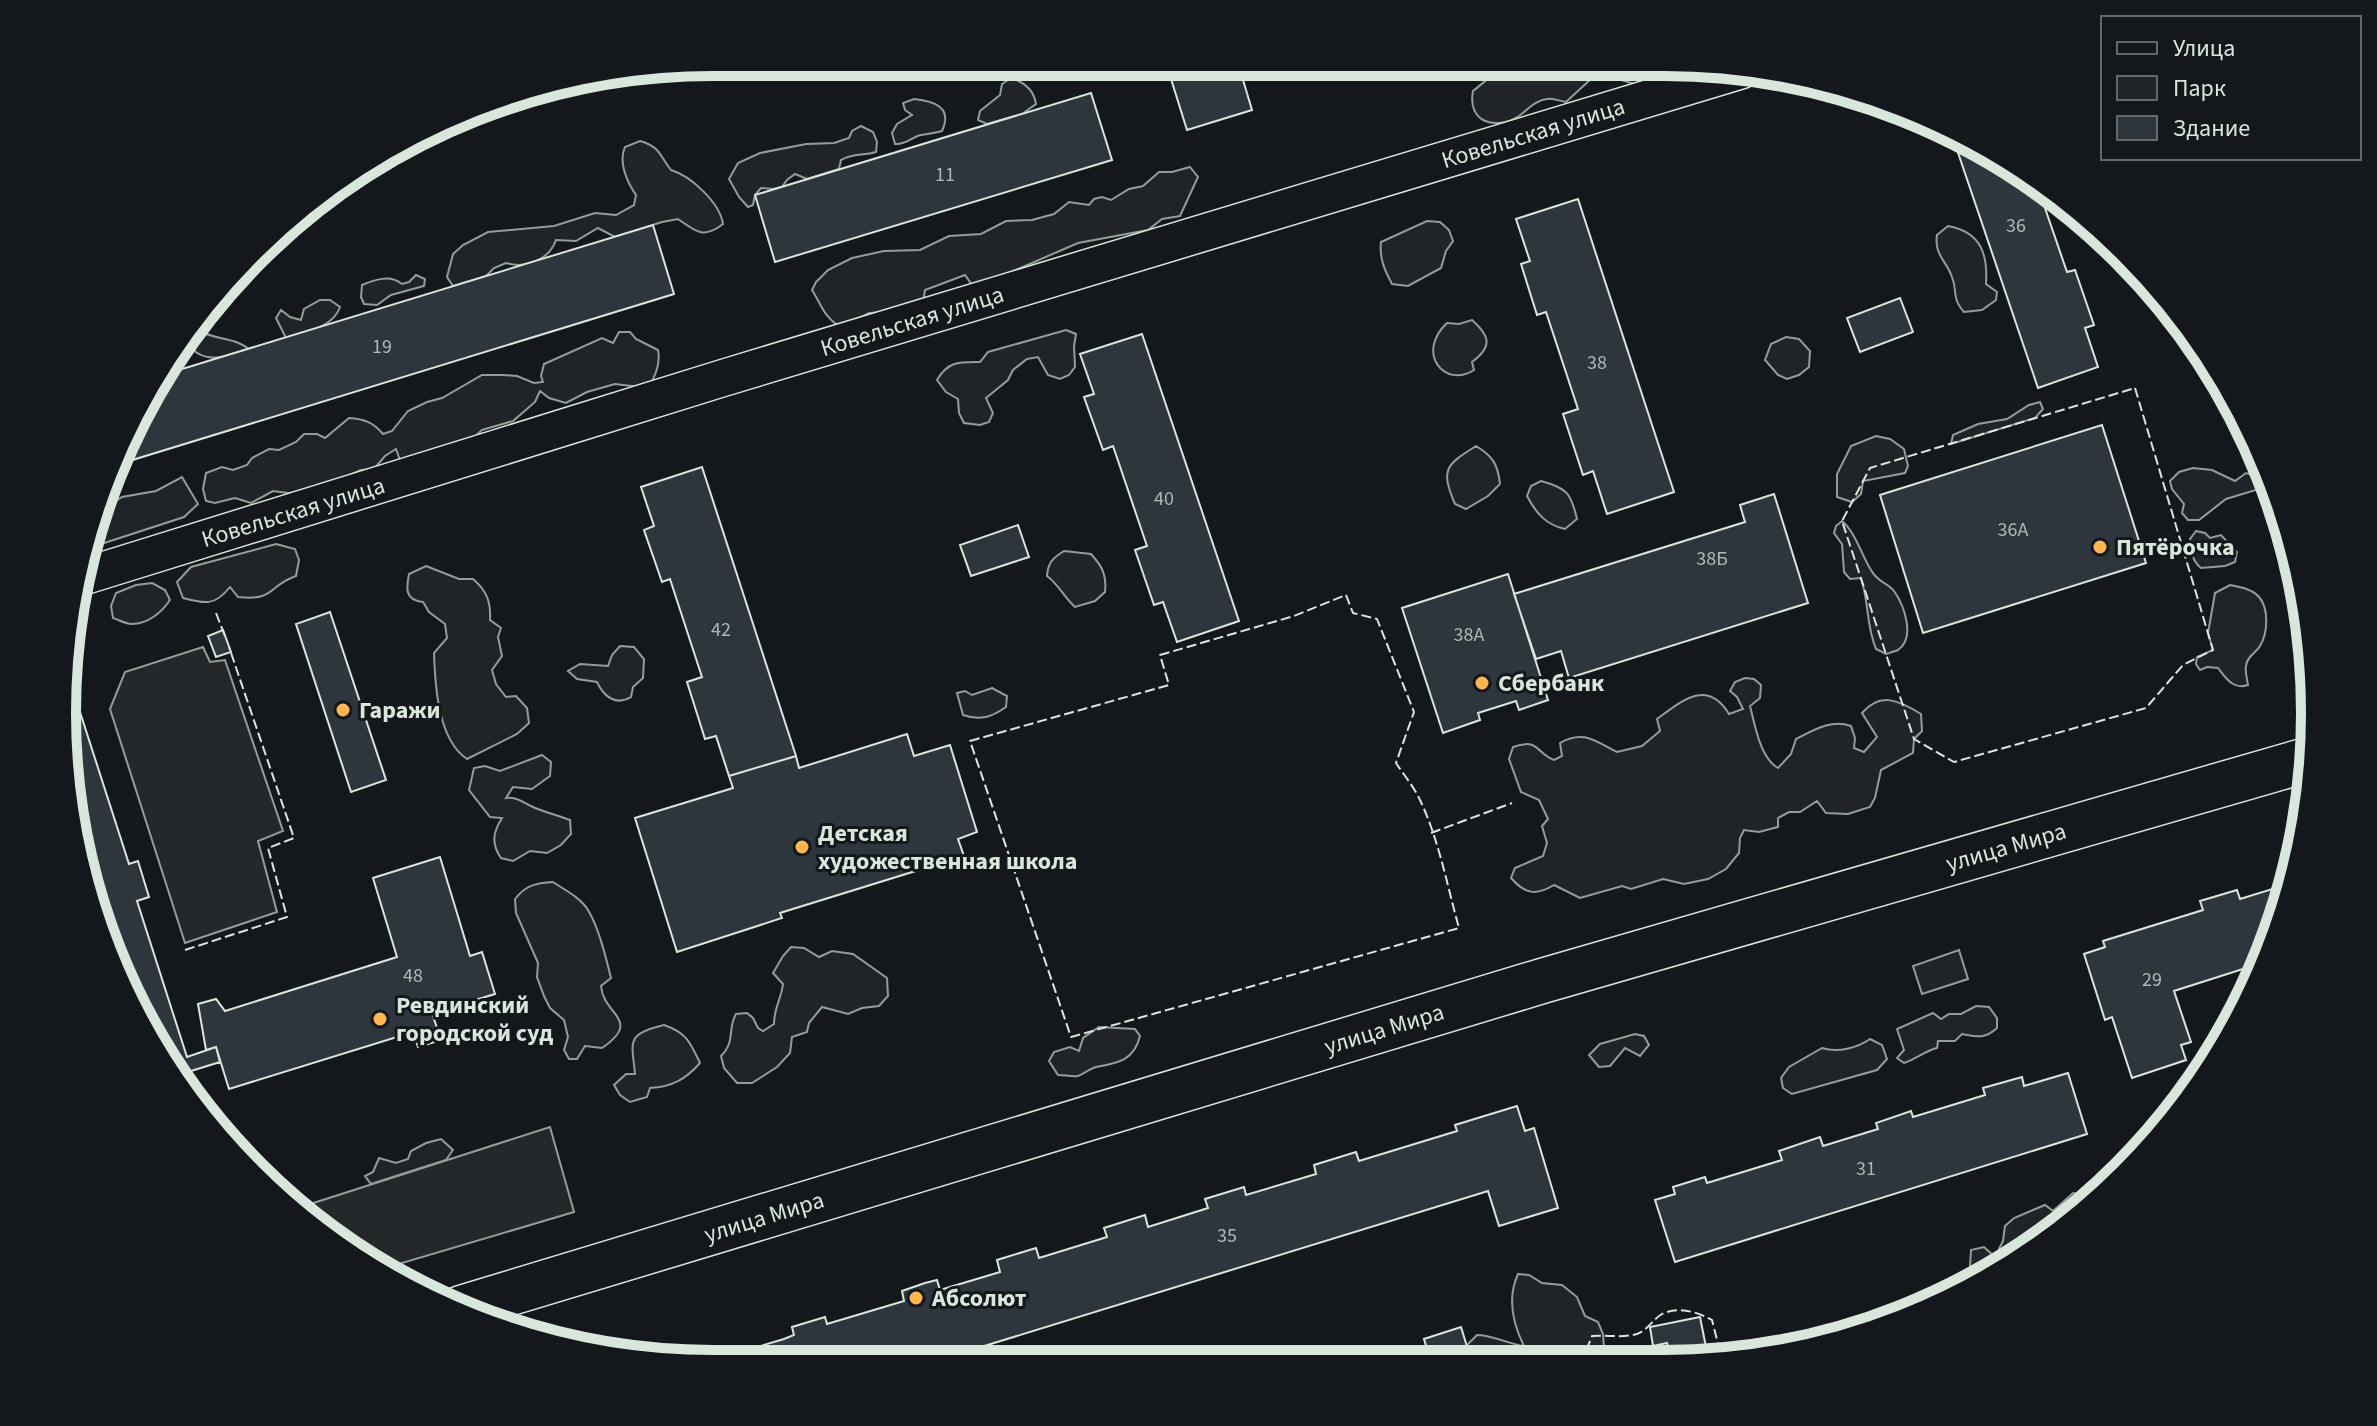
<svg xmlns="http://www.w3.org/2000/svg" width="2377" height="1426" viewBox="0 0 2377 1426" font-family="'Source Sans 3',sans-serif">
<style>
.green{fill:#202428;stroke:#939e99;stroke-width:2}
.parking{fill:#24282b;stroke:#939e99;stroke-width:2}
.building{fill:#2c363c;stroke:#d8e6dc;stroke-width:2}
.lines{fill:none;stroke-linecap:round;stroke-linejoin:round}
.minor-casing{stroke:#d8e6dc;stroke-width:39}
.secondary-casing{stroke:#d8e6dc;stroke-width:47}
.minor{stroke:#14181c;stroke-width:36}
.secondary{stroke:#14181c;stroke-width:44}
.fence{stroke:#d8e6dc;stroke-width:2;stroke-dasharray:10 4;stroke-linecap:butt}
.poi-dot{fill:#ffb74d;stroke:#14181c;stroke-width:3}
.labels{text-anchor:middle;stroke-width:6;stroke-linejoin:round;paint-order:stroke}
.number-label{font-size:20px;fill:#adbab4}
.street-label{font-size:24px;fill:#d8e6dc;stroke:#14181c}
.poi-label{font-size:24px;font-weight:bold;fill:#d8e6dc;stroke:#14181c;text-anchor:start}
.rim{fill:none;stroke:#d8e6dc;stroke-width:10}
</style>
<rect width="100%" height="100%" fill="#14181c"/>
<path class="green" d="M 1536,63 L 1674,63 C 1662,69 1654,79 1642,86 L 1603,75 L 1599,68 L 1593,68 L 1591,79 L 1566,102 C 1560,101 1552,98 1547,99 C 1536,100 1527,110 1519,116 C 1495,131 1467,122 1473,91 C 1491,77 1499,65 1522,73 Z
M 1011,78 C 1024,82 1034,90 1036,104 L 1022,114 L 987,124 L 978,120 L 980,111 L 1000,95 L 1002,84 Z
M 914,99 C 934,101 953,107 942,131 C 935,133 928,134 921,135 C 911,137 907,145 895,144 L 892,133 L 897,124 L 912,115 L 905,110 L 903,103 Z
M 861,126 L 873,132 L 877,142 L 876,152 C 863,156 853,153 841,160 L 839,169 L 807,179 L 795,174 L 787,180 L 782,187 L 773,189 L 761,188 L 755,195 L 753,205 L 748,207 L 739,197 L 729,179 L 738,163 L 760,153 L 806,144 L 834,143 L 849,138 L 852,131 Z
M 640,141 C 661,147 659,155 671,170 C 691,176 720,203 723,224 C 704,239 696,232 678,219 L 662,222 L 615,237 L 598,228 L 576,241 L 556,240 C 549,260 526,269 506,263 L 494,268 L 486,276 L 453,286 L 447,277 L 453,254 L 463,245 L 488,232 L 554,226 L 595,213 L 616,215 L 634,205 L 636,195 C 627,182 618,162 625,147 Z
M 1190,167 L 1198,177 L 1180,216 L 1162,219 L 1148,230 L 1078,243 L 974,288 L 965,275 L 925,290 L 923,302 L 886,312 L 869,313 L 846,325 L 837,325 C 822,313 822,306 812,290 L 816,282 L 828,270 L 852,258 L 884,251 L 920,250 L 949,236 L 981,234 L 1006,221 L 1032,220 L 1054,214 L 1069,202 L 1089,205 L 1094,199 L 1102,197 L 1111,200 L 1129,189 L 1143,186 L 1159,172 L 1172,172 Z
M 1427,221 L 1440,222 L 1449,230 L 1453,241 L 1446,251 L 1441,268 L 1408,286 L 1392,284 C 1385,271 1379,258 1381,242 Z
M 1948,226 C 1981,232 1988,254 1986,284 L 1997,292 L 1996,300 L 1982,310 L 1964,312 C 1951,297 1958,292 1952,277 C 1946,260 1934,255 1937,235 Z
M 416,275 L 425,279 L 424,286 L 391,295 L 377,305 L 364,304 L 361,297 L 362,285 C 374,280 390,274 402,284 L 409,282 Z
M 320,300 L 330,300 L 340,307 C 333,328 305,332 286,338 L 276,318 L 281,310 L 290,317 L 301,320 L 304,309 Z
M 1472,320 C 1491,337 1492,347 1472,362 L 1474,370 C 1445,389 1415,353 1447,323 L 1459,324 Z
M 1066,330 L 1076,334 L 1074,346 L 1075,367 L 1069,375 L 1060,379 L 1048,375 L 1038,357 L 1027,359 L 1013,370 L 1008,380 L 986,398 L 993,413 L 989,422 L 980,425 L 964,423 L 959,413 L 958,399 L 946,392 L 937,380 C 948,361 959,362 980,362 L 988,352 Z
M 619,332 L 630,332 L 636,339 L 658,350 C 661,364 655,377 648,388 L 615,384 L 587,392 L 566,403 L 549,398 L 540,391 L 535,402 L 513,421 L 482,430 L 468,443 L 402,466 L 396,449 L 385,456 L 374,469 L 361,470 L 303,495 L 273,491 L 251,503 L 235,498 L 215,503 L 206,501 L 203,489 L 206,473 L 222,467 L 233,470 L 247,465 L 252,458 L 269,449 L 279,450 L 296,442 L 304,434 L 317,434 L 325,438 L 349,418 C 364,419 373,422 383,434 L 392,431 L 408,411 L 427,402 L 442,398 L 482,375 L 503,375 L 517,376 L 534,383 L 543,382 L 541,376 L 544,364 L 602,338 L 613,343 Z
M 204,333 C 220,340 235,338 249,349 C 229,355 209,365 192,349 L 192,340 L 196,334 Z
M 1786,337 L 1799,339 L 1810,351 L 1809,367 L 1799,375 L 1787,379 L 1778,375 L 1765,360 L 1771,344 Z
M 2040,402 L 2043,409 L 2035,418 L 1951,444 L 1953,435 L 1978,424 L 2007,419 L 2029,405 Z
M 1876,436 L 1890,439 L 1904,449 L 1908,466 L 1905,473 L 1863,481 L 1861,494 L 1852,502 L 1837,497 L 1837,474 L 1851,446 Z
M 1476,446 C 1493,456 1498,465 1500,484 L 1488,496 L 1466,509 L 1455,504 C 1440,469 1446,465 1476,446 Z
M 2193,468 L 2212,470 L 2235,481 L 2246,473 L 2253,475 L 2259,484 L 2256,490 L 2226,499 L 2199,520 L 2188,520 L 2182,513 L 2184,504 L 2172,489 L 2170,481 L 2179,472 Z
M 182,477 L 198,504 L 184,517 L 89,548 L 96,508 L 105,508 L 122,497 L 156,491 Z
M 1541,481 C 1567,488 1571,493 1577,519 L 1565,529 C 1546,525 1536,513 1527,496 L 1531,486 Z
M 1842,521 C 1856,533 1861,554 1871,570 C 1878,583 1887,582 1894,591 C 1904,605 1916,638 1898,650 C 1896,651 1889,653 1886,654 L 1876,649 C 1866,626 1869,602 1861,578 L 1850,579 L 1844,572 L 1842,544 L 1834,533 L 1836,526 Z
M 2196,531 L 2205,533 L 2210,538 L 2221,535 L 2237,552 L 2235,562 L 2225,566 L 2201,568 C 2191,560 2192,551 2190,539 Z
M 276,544 L 295,549 L 299,560 L 296,576 C 267,586 276,601 238,597 L 230,587 C 215,606 205,604 183,598 L 177,582 L 191,567 Z
M 1064,551 L 1091,554 C 1102,566 1107,575 1105,592 L 1095,601 L 1075,607 C 1064,597 1059,585 1047,576 C 1048,562 1053,558 1064,551 Z
M 426,566 L 459,579 L 473,579 C 487,591 491,602 490,620 L 501,628 L 498,637 L 502,656 L 492,670 L 496,684 L 506,697 L 516,696 L 527,708 L 529,723 L 517,734 L 467,759 C 438,740 435,685 434,653 L 447,638 L 445,624 L 429,612 L 423,602 C 405,600 406,589 409,574 Z
M 152,583 L 165,590 L 170,600 C 162,612 148,624 132,624 C 126,624 119,620 113,618 L 111,606 L 116,593 L 136,585 Z
M 2230,585 C 2240,587 2252,589 2259,597 C 2269,608 2268,633 2260,646 C 2256,653 2247,656 2246,666 C 2245,672 2247,679 2248,685 C 2233,690 2226,678 2218,668 L 2207,667 L 2200,670 L 2196,664 L 2197,657 L 2213,650 L 2208,633 L 2215,593 Z
M 620,646 L 634,647 L 644,659 L 643,678 L 633,687 L 631,697 C 616,706 604,697 597,682 L 577,679 L 568,671 L 580,664 L 608,666 L 612,655 Z
M 1745,678 L 1754,679 L 1761,685 L 1760,698 L 1750,706 C 1755,725 1760,758 1778,768 L 1791,754 L 1796,739 C 1814,730 1831,719 1851,726 L 1855,738 L 1854,748 L 1864,752 L 1877,737 L 1862,713 C 1881,691 1900,701 1921,714 L 1922,731 L 1914,739 L 1913,753 L 1881,770 L 1875,798 L 1870,807 L 1848,814 L 1826,813 L 1817,801 L 1800,812 L 1789,812 L 1778,818 L 1778,827 L 1759,832 L 1744,830 L 1740,838 L 1739,853 L 1726,869 L 1708,879 L 1684,884 L 1663,879 L 1631,889 L 1622,886 L 1580,898 L 1554,885 C 1536,896 1525,894 1511,878 L 1515,868 L 1543,856 L 1547,843 L 1542,826 L 1548,819 L 1539,800 L 1521,792 L 1509,759 L 1513,747 C 1539,738 1535,752 1554,760 L 1562,756 L 1560,743 C 1584,729 1596,742 1617,752 L 1642,746 L 1660,731 L 1657,719 C 1682,701 1707,678 1729,714 L 1743,709 L 1737,697 L 1730,691 L 1735,682 Z
M 992,688 L 1007,696 L 1006,707 C 992,717 980,721 963,715 L 957,693 L 965,691 L 972,695 Z
M 542,755 L 551,762 L 550,776 L 532,789 L 513,787 L 506,798 C 517,797 521,801 531,806 C 543,812 557,815 570,820 L 571,834 L 561,845 L 547,853 L 530,851 L 513,861 L 501,858 C 491,844 493,832 502,818 L 490,817 L 469,790 L 474,768 L 485,766 L 500,771 Z
M 553,882 C 565,890 581,898 588,910 C 599,928 606,958 611,978 L 601,986 C 603,1015 643,1020 602,1048 L 585,1046 L 577,1059 L 569,1059 L 564,1050 L 568,1037 L 564,1020 L 550,1008 L 544,996 L 537,977 L 538,963 L 516,913 L 515,899 C 526,885 536,883 553,882 Z
M 791,947 L 804,948 L 819,957 L 832,951 L 853,954 L 887,978 L 888,996 L 879,1006 L 862,1008 L 848,1014 L 822,1007 L 809,1023 L 807,1032 L 792,1037 L 790,1053 L 777,1067 L 752,1083 L 737,1083 L 724,1068 L 721,1056 C 736,1041 727,1029 736,1014 L 747,1013 L 753,1018 L 758,1028 L 763,1031 L 774,1024 C 774,1007 781,1000 783,984 L 773,973 L 783,956 Z
M 1959,950 L 1968,979 L 1922,994 L 1913,966 Z
M 1976,1006 L 1989,1007 L 1997,1018 L 1997,1028 C 1985,1039 1978,1037 1962,1034 L 1955,1041 L 1938,1041 L 1937,1048 C 1925,1051 1916,1059 1904,1063 L 1897,1058 L 1904,1050 L 1897,1029 L 1933,1013 L 1941,1019 L 1949,1014 L 1961,1014 Z
M 664,1025 C 687,1033 690,1042 700,1063 C 686,1079 672,1087 650,1088 L 647,1097 L 630,1102 L 620,1095 L 614,1085 L 626,1074 L 635,1074 C 632,1042 625,1034 664,1025 Z
M 1099,1027 L 1135,1029 L 1140,1036 C 1134,1061 1117,1063 1096,1067 C 1089,1069 1084,1074 1078,1076 C 1072,1077 1064,1075 1058,1075 L 1049,1061 L 1054,1052 L 1070,1047 L 1079,1051 L 1083,1038 Z
M 1635,1034 L 1644,1036 L 1649,1045 L 1640,1056 L 1625,1048 L 1610,1066 L 1599,1067 L 1589,1055 L 1600,1044 Z
M 1870,1039 L 1882,1045 L 1887,1059 L 1877,1070 L 1792,1094 L 1783,1088 L 1781,1078 L 1789,1067 L 1822,1048 C 1838,1053 1857,1048 1870,1039 Z
M 441,1139 L 453,1150 L 446,1160 L 371,1184 L 365,1176 L 373,1172 L 379,1158 L 396,1163 L 408,1159 L 411,1151 L 426,1143 Z
M 2107,1183 L 2110,1183 L 2094,1202 L 1989,1277 L 1965,1288 L 1969,1282 L 1971,1250 L 1984,1247 L 1995,1257 L 2003,1241 L 2005,1226 L 2014,1218 L 2045,1205 L 2053,1211 L 2073,1193 L 2088,1195 L 2095,1188 Z
M 1518,1274 L 1529,1275 L 1542,1283 L 1562,1285 L 1577,1297 L 1585,1316 L 1598,1322 L 1603,1334 L 1605,1363 L 1472,1363 L 1466,1346 L 1477,1335 C 1493,1335 1508,1344 1524,1346 C 1513,1324 1507,1298 1518,1274 Z"/>
<path class="parking" d="M 203,647 L 210,662 L 225,660 L 283,831 L 258,841 L 277,912 L 185,943 L 110,709 L 125,672 Z
M 550,1127 L 574,1212 L 382,1269 L 351,1254 L 301,1207 Z"/>
<path class="building" d="M 1166,63 L 1238,63 L 1252,110 L 1187,130 Z
M 1402,63 L 1440,63 L 1405,74 Z
M 1091,93 L 1112,160 L 775,262 L 755,195 Z
M 1952,135 L 2026,172 L 2035,179 L 2067,272 L 2075,270 L 2094,325 L 2085,328 L 2098,367 L 2038,388 Z
M 1578,199 L 1674,492 L 1607,514 L 1593,471 L 1583,475 L 1563,414 L 1578,409 L 1546,312 L 1537,315 L 1521,264 L 1530,261 L 1516,219 Z
M 653,225 L 674,294 L 116,465 L 159,376 Z
M 1900,298 L 1913,332 L 1860,352 L 1847,318 Z
M 1142,334 L 1239,621 L 1177,642 L 1163,602 L 1154,605 L 1135,550 L 1147,546 L 1113,446 L 1103,450 L 1084,397 L 1094,394 L 1080,354 Z
M 2102,425 L 2146,563 L 1923,633 L 1880,495 Z
M 702,467 L 796,756 L 729,776 L 716,736 L 705,739 L 687,682 L 702,677 L 670,579 L 662,582 L 644,530 L 654,526 L 641,487 Z
M 1774,494 L 1808,603 L 1569,678 L 1561,651 L 1536,659 L 1514,594 L 1745,522 L 1740,505 Z
M 1018,525 L 1029,557 L 971,576 L 960,545 Z
M 1508,574 L 1548,700 L 1519,710 L 1516,701 L 1478,713 L 1480,720 L 1443,733 L 1402,608 Z
M 330,612 L 386,780 L 351,792 L 296,624 Z
M 223,630 L 231,652 L 216,657 L 208,636 Z
M 80,712 L 129,864 L 138,861 L 149,897 L 137,901 L 187,1057 L 216,1047 L 220,1062 L 178,1075 L 97,923 L 63,717 Z
M 907,734 L 914,756 L 950,745 L 977,832 L 958,839 L 964,856 L 780,913 L 782,918 L 677,952 L 635,818 L 733,788 L 729,776 L 796,756 L 799,768 Z
M 440,857 L 470,956 L 482,952 L 495,994 L 432,1013 L 441,1040 L 418,1047 L 413,1032 L 229,1089 L 216,1047 L 206,1050 L 198,1004 L 216,999 L 225,1011 L 397,957 L 373,878 Z
M 2289,884 L 2265,962 L 2174,991 L 2191,1042 L 2181,1045 L 2186,1060 L 2132,1078 L 2112,1017 L 2105,1020 L 2084,954 L 2105,947 L 2103,941 L 2203,910 L 2200,901 L 2237,890 L 2240,899 Z
M 2068,1073 L 2087,1134 L 1675,1262 L 1655,1200 L 1675,1194 L 1673,1187 L 1705,1177 L 1707,1183 L 1782,1160 L 1779,1151 L 1820,1137 L 1823,1146 L 1878,1129 L 1876,1123 L 1911,1111 L 1913,1117 L 1985,1095 L 1983,1088 L 2022,1077 L 2024,1086 Z
M 1517,1106 L 1525,1131 L 1534,1128 L 1558,1208 L 1499,1226 L 1488,1191 L 929,1363 L 676,1363 L 708,1353 L 710,1361 L 784,1339 L 794,1335 L 792,1327 L 825,1317 L 827,1324 L 904,1301 L 902,1291 L 925,1283 L 937,1280 L 940,1290 L 1000,1272 L 997,1260 L 1036,1248 L 1039,1258 L 1107,1237 L 1104,1228 L 1145,1215 L 1148,1227 L 1208,1208 L 1205,1199 L 1244,1187 L 1246,1195 L 1316,1174 L 1314,1165 L 1356,1152 L 1359,1161 L 1457,1131 L 1455,1125 Z
M 1700,1317 L 1709,1362 L 1686,1363 L 1684,1356 L 1671,1359 L 1667,1343 L 1653,1346 L 1650,1327 Z
M 1461,1327 L 1472,1363 L 1431,1363 L 1424,1339 Z"/>
<g class="lines">
<defs>
<path id="minor" d="M 85,576 L 723,378 L 1742,70"/>
<path id="secondary" d="M 461,1308 L 1542,981 L 2310,759"/>
</defs>
<use href="#minor" class="minor-casing"/>
<use href="#secondary" class="secondary-casing"/>
<use href="#minor" class="minor"/>
<use href="#secondary" class="secondary"/>
<path class="fence" d="M 2135,388 L 2213,650 L 2183,665 L 2146,708 L 1954,762 L 1914,739 L 1842,521 L 1870,468 Z
M 1346,595 L 1353,613 L 1377,619 L 1414,712 L 1396,763 C 1404,775 1414,787 1420,800 C 1439,840 1447,885 1459,928 L 1071,1037 L 970,741 L 1169,685 L 1160,655 L 1294,616 Z
M 216,613 L 225,636
M 1431,833 L 1512,803
M 185,950 L 287,917 L 268,848 L 294,838 L 229,647
M 1581,1363 L 1592,1336 C 1607,1335 1623,1338 1637,1334 C 1648,1330 1653,1319 1662,1314 C 1678,1306 1698,1312 1712,1320 L 1722,1360"/>
</g>
<g class="poi-dot">
<circle cx="2100" cy="547" r="8"/>
<circle cx="1482" cy="683" r="8"/>
<circle cx="343" cy="710" r="8"/>
<circle cx="802" cy="847" r="8"/>
<circle cx="380" cy="1019" r="8"/>
<circle cx="916" cy="1298" r="8"/>
</g>
<g class="labels">
<g class="number-label">
<text x="945" y="181">11</text>
<text x="2016" y="232">36</text>
<text x="382" y="353">19</text>
<text x="1597" y="369">38</text>
<text x="1164" y="505">40</text>
<text x="2013" y="536">36А</text>
<text x="1712" y="565">38Б</text>
<text x="721" y="636">42</text>
<text x="1469" y="641">38А</text>
<text x="413" y="982">48</text>
<text x="2152" y="986">29</text>
<text x="1866" y="1175">31</text>
<text x="1227" y="1242">35</text>
</g>
<g class="street-label">
<text transform="translate(1533 133) rotate(-17)" y="8">Ковельская улица</text>
<text transform="translate(912 321) rotate(-17)" y="8">Ковельская улица</text>
<text transform="translate(293 512) rotate(-17)" y="8">Ковельская улица</text>
<text transform="translate(2006 847) rotate(-16)" y="8">улица Мира</text>
<text transform="translate(1384 1029) rotate(-17)" y="8">улица Мира</text>
<text transform="translate(764 1217) rotate(-17)" y="8">улица Мира</text>
</g>
<g class="poi-label">
<text x="2116" y="555">Пятёрочка</text>
<text x="1498" y="691">Сбербанк</text>
<text x="359" y="718">Гаражи</text>
<text x="818" y="841">Детская<tspan x="818" dy="28">художественная школа</tspan></text>
<text x="396" y="1013">Ревдинский<tspan x="396" dy="28">городской суд</tspan></text>
<text x="932" y="1306">Абсолют</text>
</g>
</g>
<path d="M0 0H2377V1426H0ZM713 76H1664A637 637 0 0 1 2301 713V713A637 637 0 0 1 1664 1350H713A637 637 0 0 1 76 713V713A637 637 0 0 1 713 76Z" fill="#14181c" fill-rule="evenodd"/>
<path class="rim" d="M713 76H1664A637 637 0 0 1 2301 713V713A637 637 0 0 1 1664 1350H713A637 637 0 0 1 76 713V713A637 637 0 0 1 713 76Z"/>
<rect x="2101" y="16" width="260" height="144" fill="#14181c" stroke="#626a69" stroke-width="2"/>
<rect x="2117" y="42" width="40" height="12" fill="#14181c" stroke="#626a69" stroke-width="2"/>
<text x="2173" y="56" font-size="24" fill="#d8e6dc">Улица</text>
<rect x="2117" y="76" width="40" height="24" fill="#202428" stroke="#626a69" stroke-width="2"/>
<text x="2173" y="96" font-size="24" fill="#d8e6dc">Парк</text>
<rect x="2117" y="116" width="40" height="24" fill="#2c363c" stroke="#626a69" stroke-width="2"/>
<text x="2173" y="136" font-size="24" fill="#d8e6dc">Здание</text>
</svg>
